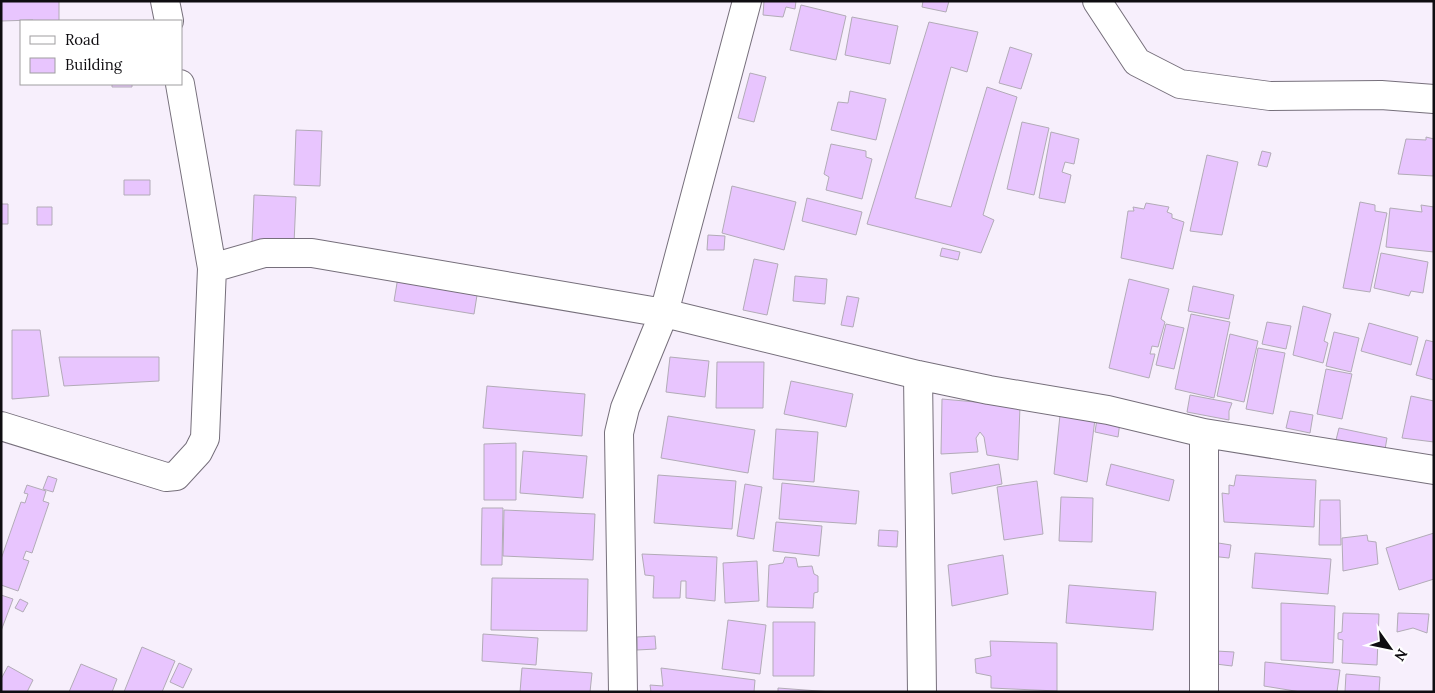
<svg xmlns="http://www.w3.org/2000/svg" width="1435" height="693" viewBox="0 0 1435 693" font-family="Lora,serif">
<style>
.building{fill:#e8c5fe;stroke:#b2abb7}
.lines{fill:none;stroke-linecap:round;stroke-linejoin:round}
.minor-casing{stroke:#766f7b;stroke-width:30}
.minor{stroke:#fff;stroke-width:28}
</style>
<rect width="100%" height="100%" fill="#f7effc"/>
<path class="building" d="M 1,1 L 59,1 L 59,21 L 33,21 L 33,20 L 1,21 Z
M 764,1 L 796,1 L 795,9 L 786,7 L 783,17 L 763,15 Z
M 923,1 L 949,1 L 946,12 L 922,7 Z
M 801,5 L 846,16 L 836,60 L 790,50 Z
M 852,17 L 898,26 L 890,64 L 845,55 Z
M 929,22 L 978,32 L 967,72 L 951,67 L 915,198 L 951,207 L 987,87 L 1017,97 L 983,215 L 994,220 L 981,253 L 867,224 Z
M 1010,47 L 1032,54 L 1021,89 L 999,83 Z
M 750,73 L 766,77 L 754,122 L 738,118 Z
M 112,84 L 132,84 L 132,87 L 112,87 Z
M 850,91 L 886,99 L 876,140 L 831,130 L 838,102 L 848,103 Z
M 1022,122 L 1049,128 L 1034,195 L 1007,189 Z
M 296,130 L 322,131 L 320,186 L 294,185 Z
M 1051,132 L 1079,139 L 1074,164 L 1065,162 L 1062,172 L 1071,175 L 1065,203 L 1039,198 Z
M 1426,137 L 1434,139 L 1434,176 L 1398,174 L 1406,139 L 1426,140 Z
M 831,144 L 866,151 L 866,157 L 872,159 L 862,199 L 826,190 L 829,177 L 824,174 Z
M 1262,151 L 1271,153 L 1267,167 L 1258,165 Z
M 1207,155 L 1238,162 L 1222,235 L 1190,231 Z
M 124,180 L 150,180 L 150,195 L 124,195 Z
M 732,186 L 796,202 L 784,250 L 722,233 Z
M 254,195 L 296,197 L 294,244 L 252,242 Z
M 807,198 L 862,212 L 856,235 L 802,221 Z
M 1360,202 L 1375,205 L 1375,211 L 1387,213 L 1370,292 L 1343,288 Z
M 1146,203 L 1169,207 L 1167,212 L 1172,214 L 1172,218 L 1184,222 L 1173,269 L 1121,258 L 1128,211 L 1134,211 L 1133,207 L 1144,209 Z
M 1,204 L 8,204 L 8,224 L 1,224 Z
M 1421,205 L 1434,207 L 1434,252 L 1386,247 L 1390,208 L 1422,212 Z
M 37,207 L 52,207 L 52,225 L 37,225 Z
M 708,235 L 725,236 L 724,250 L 707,250 Z
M 942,248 L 960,252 L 958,260 L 940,256 Z
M 1381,253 L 1428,262 L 1423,293 L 1411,291 L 1409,296 L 1374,288 Z
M 754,259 L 778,264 L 767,315 L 743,310 Z
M 795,276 L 827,279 L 825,304 L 793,301 Z
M 398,277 L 478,289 L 474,314 L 394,301 Z
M 1129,279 L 1169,289 L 1161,319 L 1165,322 L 1158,347 L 1152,346 L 1150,354 L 1155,354 L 1149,378 L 1109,368 Z
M 1193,286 L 1234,295 L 1229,319 L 1188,311 Z
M 847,296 L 859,298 L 853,327 L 841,325 Z
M 1303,306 L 1331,314 L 1324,341 L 1328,343 L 1323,363 L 1293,355 Z
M 1191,314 L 1230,322 L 1214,398 L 1175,389 Z
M 1267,322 L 1291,326 L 1286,349 L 1262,344 Z
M 1369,323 L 1418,337 L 1411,365 L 1361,351 Z
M 1166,324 L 1184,328 L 1174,369 L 1156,365 Z
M 12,330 L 40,330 L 49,396 L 12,399 Z
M 1334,332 L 1359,338 L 1351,372 L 1326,366 Z
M 1230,334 L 1258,341 L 1244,402 L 1217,396 Z
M 1426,340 L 1434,342 L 1434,380 L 1416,375 Z
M 1258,348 L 1285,353 L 1273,414 L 1246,409 Z
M 59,357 L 159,357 L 159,381 L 64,386 Z
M 670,357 L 709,361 L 705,397 L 666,392 Z
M 717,362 L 764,362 L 763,408 L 716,408 Z
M 1326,369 L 1352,374 L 1342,419 L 1317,414 Z
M 791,381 L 853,394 L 846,427 L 784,414 Z
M 487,386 L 585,394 L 582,436 L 483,428 Z
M 1190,395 L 1232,403 L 1229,411 L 1229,420 L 1187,412 Z
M 1411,396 L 1434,401 L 1434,442 L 1402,438 Z
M 942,399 L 1020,406 L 1018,460 L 987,455 L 984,437 L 980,432 L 976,438 L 978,452 L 941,454 Z
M 1290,411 L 1313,415 L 1310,433 L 1286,428 Z
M 1060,415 L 1095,419 L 1087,482 L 1054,474 Z
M 668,416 L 755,430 L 748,473 L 661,458 Z
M 1097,419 L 1120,422 L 1118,437 L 1095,432 Z
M 1339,428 L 1387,438 L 1384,455 L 1335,444 Z
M 776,429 L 818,432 L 814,482 L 773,479 Z
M 516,443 L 516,500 L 484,500 L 484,444 Z
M 523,451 L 587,456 L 583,498 L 520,493 Z
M 999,464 L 1002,484 L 952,494 L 950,473 Z
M 1111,464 L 1174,480 L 1169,501 L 1106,485 Z
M 658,475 L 736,481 L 732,529 L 654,523 Z
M 1236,475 L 1316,480 L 1314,527 L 1224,522 L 1222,493 L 1229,494 L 1229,485 L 1234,486 Z
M 48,476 L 57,479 L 53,492 L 43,489 Z
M 1037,481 L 1043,534 L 1004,540 L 997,487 Z
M 782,483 L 859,491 L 856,524 L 779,519 Z
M 745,484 L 762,487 L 754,539 L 737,536 Z
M 27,485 L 46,491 L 43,501 L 49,503 L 32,553 L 26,551 L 23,559 L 29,561 L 18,591 L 1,585 L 1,559 L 21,502 L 25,503 L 28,494 L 24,493 Z
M 1061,497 L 1093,498 L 1092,542 L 1059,541 Z
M 1320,500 L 1340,500 L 1341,545 L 1319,545 Z
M 482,508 L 503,508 L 502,565 L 481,565 Z
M 504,510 L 595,514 L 593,560 L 503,556 Z
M 776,522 L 822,526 L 819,556 L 773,551 Z
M 879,530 L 898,531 L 897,547 L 878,546 Z
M 1434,533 L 1434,579 L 1399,590 L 1386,548 Z
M 1367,535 L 1368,541 L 1376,542 L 1378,564 L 1343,571 L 1342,538 Z
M 1212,542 L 1231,545 L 1229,558 L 1210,556 Z
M 1255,553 L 1331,559 L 1328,594 L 1252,588 Z
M 642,554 L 717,557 L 715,601 L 686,598 L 686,581 L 681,581 L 680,598 L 653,598 L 654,576 L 645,575 Z
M 1003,555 L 1008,594 L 952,606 L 948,565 Z
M 785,557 L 796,558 L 798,567 L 812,566 L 814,574 L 818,576 L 818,592 L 814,593 L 813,608 L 767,607 L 769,565 L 783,563 Z
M 757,561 L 759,601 L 725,603 L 723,563 Z
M 492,578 L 588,579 L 587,631 L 491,630 Z
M 1069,585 L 1156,592 L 1153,630 L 1066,623 Z
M 1,595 L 13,599 L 1,631 Z
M 20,599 L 28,603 L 23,612 L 15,608 Z
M 1281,603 L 1335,606 L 1333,663 L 1281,660 Z
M 1343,613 L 1379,614 L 1377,665 L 1342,663 L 1343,640 L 1338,639 L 1338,633 L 1342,632 Z
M 1398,613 L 1429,614 L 1427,633 L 1413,628 L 1397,632 Z
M 728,620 L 766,625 L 760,674 L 722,669 Z
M 773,622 L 815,622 L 814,676 L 773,676 Z
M 483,634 L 538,638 L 536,665 L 482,661 Z
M 655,636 L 656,649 L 637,650 L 637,637 Z
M 990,641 L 1057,643 L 1057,691 L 991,688 L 991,676 L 976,673 L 975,659 L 991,656 Z
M 142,647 L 175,661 L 162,692 L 124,692 Z
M 1216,651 L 1234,652 L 1232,666 L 1216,664 Z
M 1265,662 L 1340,670 L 1337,692 L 1301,692 L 1264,686 Z
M 179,663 L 192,669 L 183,688 L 170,682 Z
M 81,664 L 117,679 L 112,692 L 69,692 Z
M 8,666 L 33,680 L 27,692 L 1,692 L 1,679 Z
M 522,668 L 592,673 L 590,692 L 520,692 Z
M 661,668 L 755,680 L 754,692 L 651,692 L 650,685 L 663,686 Z
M 1346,674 L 1380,677 L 1379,692 L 1345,692 Z
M 778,688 L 832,692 L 778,692 Z"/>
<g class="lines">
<defs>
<path id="minor" d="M 165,1 L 169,21
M 1097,1 L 1137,62 L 1180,84 L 1270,96 L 1381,95 L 1434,99
M 212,268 L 264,253 L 312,253 L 664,313 L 918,375 L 989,390 L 1108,410 L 1204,433 L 1434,470
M 918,375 L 922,692
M 1,426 L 166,477 L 176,476 L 198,452 L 205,438 L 212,268 L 180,84
M 623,692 L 619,433 L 625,408 L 664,313 L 747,1
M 1204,692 L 1204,433"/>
</defs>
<use href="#minor" class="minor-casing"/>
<use href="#minor" class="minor"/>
</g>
<rect width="1435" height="693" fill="none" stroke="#0f0d11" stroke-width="5"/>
<rect x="20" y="20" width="162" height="65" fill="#ffffff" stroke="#9f9ea0"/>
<rect x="30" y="36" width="25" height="8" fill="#ffffff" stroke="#9f9ea0"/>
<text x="65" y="45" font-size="15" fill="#0f0d11">Road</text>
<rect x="30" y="58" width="25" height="15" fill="#e8c5fe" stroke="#9f9ea0"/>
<text x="65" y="70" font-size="15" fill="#0f0d11">Building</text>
<g transform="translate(1390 648) rotate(123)" stroke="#ffffff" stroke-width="4" paint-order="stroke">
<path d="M0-4L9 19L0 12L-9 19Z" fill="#0f0d11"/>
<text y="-8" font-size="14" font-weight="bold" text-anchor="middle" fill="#0f0d11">N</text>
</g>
</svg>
